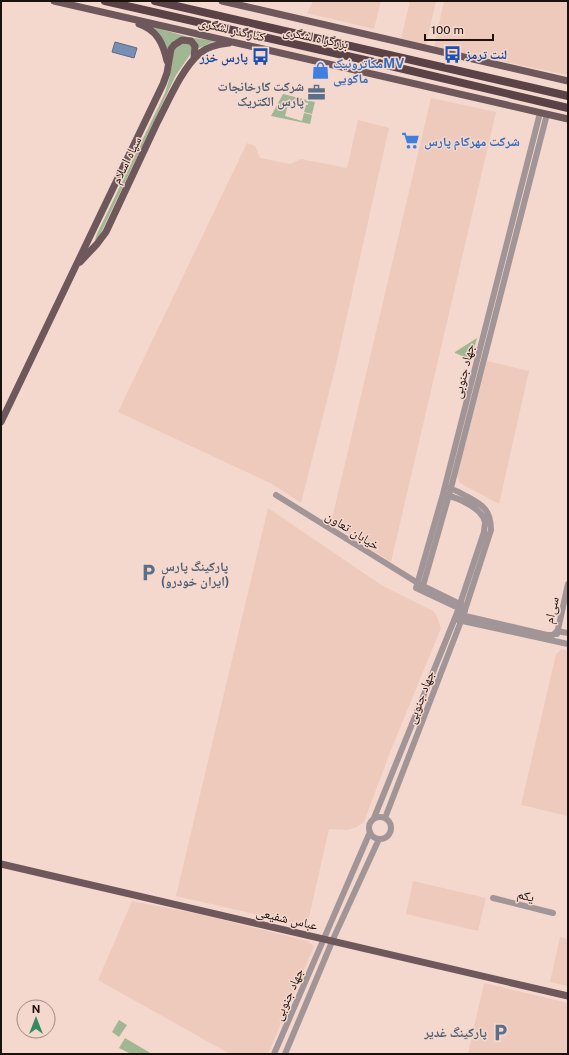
<svg xmlns="http://www.w3.org/2000/svg" width="569" height="1055" viewBox="0 0 569 1055" font-family="'Public Sans','Noto Naskh Arabic',sans-serif">
<style>
.built{fill:#eecabc}
.green{fill:#a1b693}
.water{fill:#778fb5;stroke:#5b6983}
.lines{fill:none;stroke-linecap:round;stroke-linejoin:round}
.minor{stroke:#a29597;stroke-width:6}
.major{stroke:#6e585c;stroke-width:7}
.highway{stroke:#5b4247;stroke-width:8}
.labels{text-anchor:middle;stroke-width:3;stroke-linejoin:round;paint-order:stroke}
.street-label{font-size:13px;fill:#1b110d;stroke:#f4d8cd}
.transit-label{font-size:13px;font-weight:bold;fill:#164399;stroke:#f4d8cd;text-anchor:start}
.shop-label{font-size:13px;font-weight:bold;fill:#366cbe;stroke:#f4d8cd;text-anchor:start}
.service-label{font-size:13px;font-weight:bold;fill:#4e5e75;stroke:#f4d8cd;text-anchor:end}
</style>
<rect width="100%" height="100%" fill="#f4d8cd"/>
<path class="built" d="M 313,1 L 381,1 L 374,29 L 307,13 Z
M 410,1 L 436,1 L 426,45 L 401,39 Z
M 444,1 L 568,1 L 568,75 L 434,47 Z
M 431,98 L 496,112 L 391,562 L 331,523 Z
M 358,120 L 389,128 L 336,365 L 301,503 L 272,484 L 118,412 L 247,143 L 255,146 L 260,158 L 290,164 L 301,159 L 347,168 Z
M 487,361 L 529,371 L 499,504 L 460,483 L 457,475 Z
M 268,508 L 383,586 L 433,611 L 436,614 L 441,628 L 391,750 L 364,822 L 357,827 L 347,830 L 329,829 L 307,926 L 176,896 Z
M 562,649 L 568,651 L 568,816 L 521,805 L 556,654 Z
M 413,881 L 486,898 L 478,931 L 406,914 Z
M 132,901 L 204,915 L 307,941 L 314,946 L 268,1054 L 230,1054 L 98,980 Z
M 560,937 L 568,939 L 568,986 L 550,982 Z
M 484,983 L 568,1003 L 568,1054 L 468,1054 Z"/>
<path class="green" d="M 151,26 L 188,37 L 214,41 L 197,49 L 197,47 L 175,40 C 169,43 169,49 167,55 Z
M 179,43 L 190,43 L 193,47 L 192,52 L 176,75 L 97,241 L 95,240 L 97,234 L 165,93 L 170,76 L 174,48 Z
M 283,94 L 315,102 L 312,114 L 304,112 L 306,105 L 308,105 L 308,103 L 303,102 L 302,104 L 289,101 L 285,116 L 302,121 L 304,113 L 312,115 L 310,124 L 271,116 Z
M 477,338 L 470,363 L 467,358 L 455,353 L 455,352 Z
M 119,1020 L 127,1025 L 119,1037 L 112,1032 Z
M 125,1038 L 152,1054 L 131,1054 L 119,1048 Z"/>
<path class="water" d="M 115,42 L 137,48 L 134,58 L 112,52 Z"/>
<g class="lines">
<path class="minor" d="M 276,495 L 421,585
M 466,607 L 423,586 L 451,488 L 547,114
M 465,611 L 416,588 L 443,494 L 540,113
M 461,615 L 547,635 L 553,635 L 557,631
M 458,620 L 568,644
M 557,631 L 568,633
M 557,634 L 568,584
M369 828a11 11 0 1 1 22 0a11 11 0 1 1-22 0Z
M 374,818 L 457,613 L 484,532 C 484,529 485,525 485,522 C 482,508 458,498 446,495
M 385,818 L 463,616 L 491,530 C 491,510 483,505 466,496 C 461,493 455,490 449,488
M 493,898 L 553,913
M 274,1054 L 370,832
M 285,1054 L 334,937 L 379,839"/>
<path class="major" d="M 54,1 L 568,119
M 222,1 L 568,81
M 139,24 C 157,30 163,43 167,61
M 80,262 L 97,244 L 106,232 C 123,195 140,159 157,123 C 168,102 182,68 200,53 C 208,46 218,44 229,43
M 1,422 L 163,84 L 167,73 L 171,49 L 174,45 L 182,40 L 191,41 L 195,46 L 194,58
M 1,864 L 568,996"/>
<path class="highway" d="M 105,1 L 378,63 L 568,108
M 155,1 L 568,96"/>
</g>
<defs>
<symbol id="bus-bare" viewBox="-9 -9 18 18"><path d="M-5-6H5V4H4V6H2V4H-2V6H-4V4H-5ZM-3.5-4V0h7V-4ZM-3.5 1.2v1.5H-2V1.2ZM2 1.2v1.5H3.5V1.2Z" fill="#1a4fb4" stroke="#f4d8cd" stroke-width="2.5" paint-order="stroke"/></symbol>
<symbol id="shop-bare" viewBox="-9 -9 18 18"><path d="M-5-2.5h2.3a2.7 3.5 0 0 1 5.4 0H5L5.5 6h-11ZM-1.5-2.5h3a1.5 2.3 0 0 0-3 0Z" fill="#3f7fe0" stroke="#f4d8cd" stroke-width="2.5" paint-order="stroke"/></symbol>
<symbol id="office-bare" viewBox="-9 -9 18 18"><path d="M-6-3h4V-5.5h4V-3h4V5H-6ZM-1-4.5V-3h2v-1.5ZM-6 0V1H6V0Z" fill="#5c6f8a" stroke="#f4d8cd" stroke-width="2.5" paint-order="stroke"/></symbol>
<symbol id="supermarket-bare" viewBox="-9 -9 18 18"><path d="M-6-5.5h2.5l.6 2H6L4.5 2H-2.5L-4.4-4H-6ZM-1.5 3.2a1.3 1.3 0 1 0 .1 0ZM3 3.2a1.3 1.3 0 1 0 .1 0Z" fill="#3f7fe0" stroke="#f4d8cd" stroke-width="2.5" paint-order="stroke"/></symbol>
<symbol id="parking-bare" viewBox="-9 -9 18 18"><path d="M-3.5-5.5H1a3.5 3.5 0 0 1 0 7H-1V5.5H-3.5ZM-1-3.4V-.6H.8a1.4 1.4 0 0 0 0-2.8Z" fill="#5c6f8a" stroke="#f4d8cd" stroke-width="2.5" paint-order="stroke"/></symbol>
</defs>
<g fill-rule="evenodd">
<use href="#bus-bare" x="440" y="42" width="25" height="25"/>
<use href="#bus-bare" x="248" y="44" width="25" height="25"/>
<use href="#shop-bare" x="308" y="58" width="25" height="25"/>
<use href="#office-bare" x="304" y="80" width="25" height="25"/>
<use href="#supermarket-bare" x="398" y="128" width="25" height="25"/>
<use href="#parking-bare" x="136" y="560" width="25" height="25"/>
<use href="#parking-bare" x="488" y="1020" width="25" height="25"/>
</g>
<g class="labels">
<g class="street-label">
<text transform="translate(232 29) rotate(13)" y="5">کنارگذر لشگری</text>
<text transform="translate(316 37) rotate(12)" y="5">بزرگراه لشگری</text>
<text transform="translate(126 160) rotate(-64)" y="5">سپاه اسلام</text>
<text transform="translate(463 371) rotate(-76)" y="5">جهاد جنوبی</text>
<text transform="translate(353 530) rotate(32)" y="5">خیابان تعاون</text>
<text transform="translate(551 610) rotate(-77)" y="5">سی‌ام</text>
<text transform="translate(420 697) rotate(-69)" y="5">جهاد جنوبی</text>
<text transform="translate(526 895) rotate(14)" y="5">یکم</text>
<text transform="translate(287 918) rotate(13)" y="5">عباس شفیعی</text>
<text transform="translate(288 994) rotate(-66)" y="5">جهاد جنوبی</text>
</g>
<g class="transit-label">
<text x="466" y="59">لنت ترمز</text>
<text x="248" y="62" text-anchor="end">پارس خزر</text>
</g>
<g class="shop-label">
<text x="333" y="68">مکاترونیکMV<tspan x="333" dy="15">ماکویی</tspan></text>
<text x="424" y="146">شرکت مهرکام پارس</text>
</g>
<g class="service-label">
<text x="304" y="91">شرکت کارخانجات<tspan x="304" dy="15">پارس الکتریک</tspan></text>
<text x="161" y="571" text-anchor="start">پارکینگ پارس<tspan x="161" dy="15">(ایران خودرو)</tspan></text>
<text x="487" y="1037">پارکینگ غدیر</text>
</g>
</g>
<rect width="569" height="1055" fill="none" stroke="#1b110d" stroke-width="4"/>
<g transform="translate(36 1019)"><circle r="19" fill="#f4d8cd" stroke="#9d8880"/>
<path d="M0-3L7 15L0 10L-7 15Z" fill="#348b60"/>
<text y="-6" font-size="11" font-weight="bold" text-anchor="middle" fill="#1b110d">N</text>
</g>
<path d="M425 34v6h68v-6" fill="none" stroke="#1b110d" stroke-width="2"/>
<text x="431" y="34" font-size="12" fill="#1b110d" stroke="#f4d8cd" stroke-width="3" paint-order="stroke">100 m</text>
</svg>
